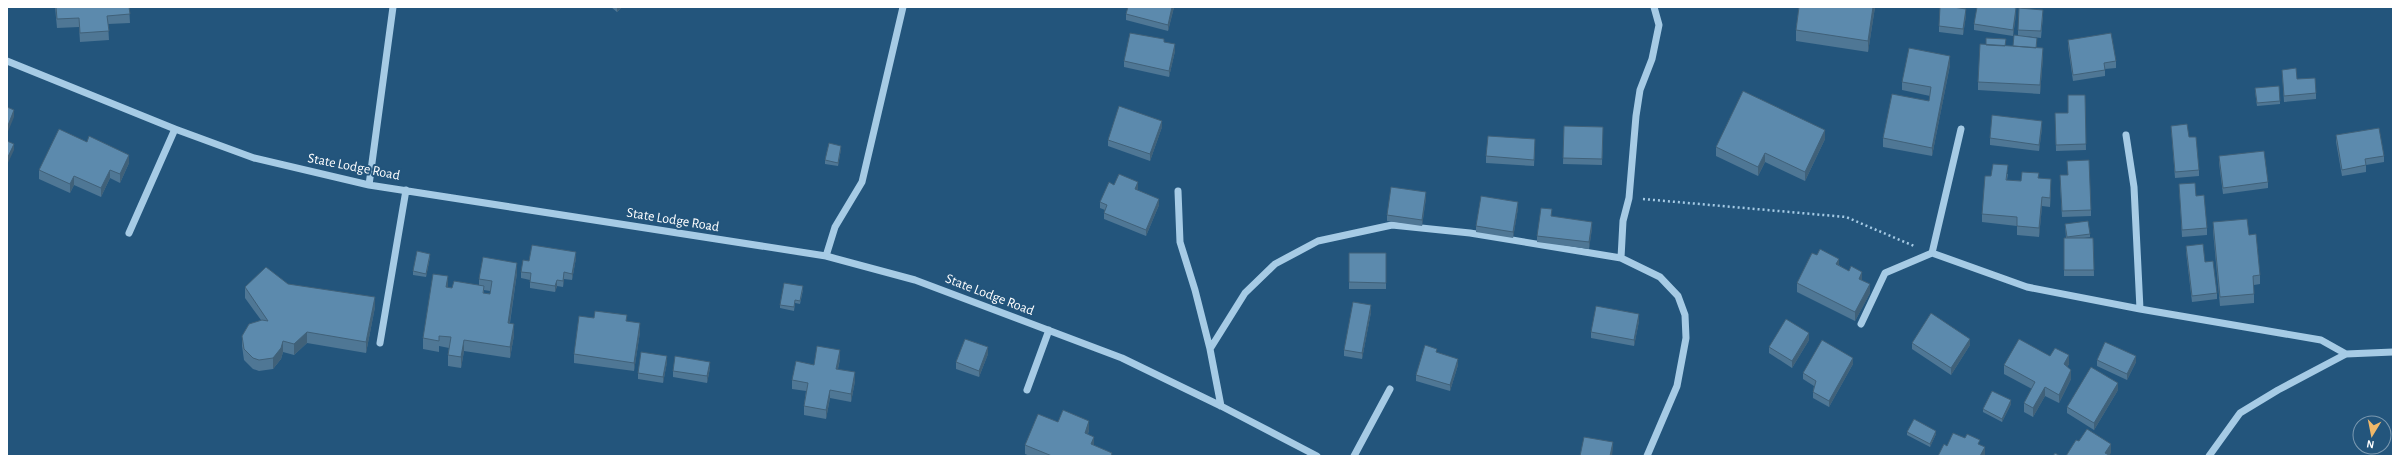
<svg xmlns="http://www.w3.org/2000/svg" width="2400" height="463" viewBox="0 0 2400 463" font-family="'Alegreya Sans',sans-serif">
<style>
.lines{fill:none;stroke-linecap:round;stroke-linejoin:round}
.path{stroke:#a6cbe5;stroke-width:2.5;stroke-dasharray:2 3;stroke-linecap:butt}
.minor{stroke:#a6cbe5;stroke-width:7}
.wall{fill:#4f7795;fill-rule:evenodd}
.shaded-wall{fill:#406179}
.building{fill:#5c8aad;stroke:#406179}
.labels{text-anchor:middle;stroke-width:4;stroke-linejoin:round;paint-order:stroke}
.street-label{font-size:14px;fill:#fff;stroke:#23557c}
</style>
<rect width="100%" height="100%" fill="#23557c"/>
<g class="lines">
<path class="path" d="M 1643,199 L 1846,217 L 1914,246"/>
<path class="minor" d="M 7,61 L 175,129 L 254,158 L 369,185 L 826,256 L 915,280 L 1122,358 L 1221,406 L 1317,456
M 1961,129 L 1932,253 L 2027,287 L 2140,309 L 2321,340 L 2346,354
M 2126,135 L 2134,187 L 2140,309
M 369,185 L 393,7
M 1178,191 L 1180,242 L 1195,290 L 1210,349
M 129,233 L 175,129
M 826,256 L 835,227 L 862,182 L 903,7
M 1621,258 L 1623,221 L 1629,198 L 1636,116 L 1640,90 L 1652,59 L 1659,25 L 1654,7
M 1861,324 L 1885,273 L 1932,253
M 380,343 L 406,190
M 1027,390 L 1049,330
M 1221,406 L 1210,349 L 1245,293 L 1275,264 L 1318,241 L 1392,225 L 1470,233 L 1621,258 L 1660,277 L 1678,296 L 1685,315 L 1686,338 L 1677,386 L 1647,456
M 1354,456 L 1390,389
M 2209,456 L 2240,413 L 2278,390 L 2346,354 L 2393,352"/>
</g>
<path class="wall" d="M 55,7 L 129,7 L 130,23 L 108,24 L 109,40 L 80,42 L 79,27 L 57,28 Z
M 611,7 L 622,7 L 617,12 Z
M 1174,7 L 1168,31 L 1126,20 L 1126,14 Z
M 1799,7 L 1875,7 L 1868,52 L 1796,41 L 1796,30 Z
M 2016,14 L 2013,36 L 1974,30 L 1974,24 Z
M 1966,15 L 1963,35 L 1939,32 L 1939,26 Z
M 2043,16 L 2041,38 L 2025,36 L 2037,41 L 2036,48 L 2043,57 L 2040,94 L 1978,90 L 1978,82 L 2005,46 L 2013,46 L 2018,36 L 2018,30 Z
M 2068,40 L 2116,61 L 2116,68 L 2105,69 L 2105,76 L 2073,81 L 2068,46 Z
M 1175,51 L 1169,77 L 1124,67 L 1124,61 Z
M 1950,65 L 1932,156 L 1883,147 L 1883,138 L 1929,101 L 1930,96 L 1902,90 L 1902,82 Z
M 2282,70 L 2297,79 L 2316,93 L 2316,99 L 2284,102 Z
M 2255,91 L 2280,101 L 2280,104 L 2257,106 Z
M 2085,95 L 2086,150 L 2056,151 L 2055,113 L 2068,113 Z
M 1564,126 L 1603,127 L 1602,165 L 1563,164 Z
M 2171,126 L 2189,137 L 2199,170 L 2199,176 L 2175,178 Z
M 1162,127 L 1150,161 L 1108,146 L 1108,140 Z
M 2042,128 L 2039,151 L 1990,145 L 1990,138 Z
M 2336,135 L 2384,156 L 2384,162 L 2366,165 L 2366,172 L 2342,176 L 2336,142 Z
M 1825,139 L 1805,181 L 1765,162 L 1758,176 L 1716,156 L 1716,147 Z
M 1535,145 L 1534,166 L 1486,163 L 1486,156 Z
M 841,149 L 838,166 L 825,164 L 825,160 Z
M 2219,156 L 2268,182 L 2268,188 L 2223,194 L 2219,163 Z
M 129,163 L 120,183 L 110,178 L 101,197 L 74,185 L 70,193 L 39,179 L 39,170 Z
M 2008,174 L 2007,180 L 2021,181 L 2039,178 L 2051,188 L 2050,207 L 2042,206 L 2039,237 L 2017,235 L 2017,226 L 1982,222 L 1982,214 L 1991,176 Z
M 2060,182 L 2091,210 L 2091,216 L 2062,217 Z
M 2179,184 L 2196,196 L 2207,228 L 2207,235 L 2182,237 Z
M 1114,185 L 1138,188 L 1137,190 L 1159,205 L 1146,236 L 1104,219 L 1104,213 L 1105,210 L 1100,208 L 1100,202 Z
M 1426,198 L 1422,226 L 1387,221 L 1387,215 Z
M 1518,208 L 1513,238 L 1476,232 L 1476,226 Z
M 1552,216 L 1592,228 L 1589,249 L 1537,242 L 1537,236 Z
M 2213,222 L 2249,235 L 2260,275 L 2260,284 L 2254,285 L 2254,303 L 2220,306 L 2213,231 Z
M 2065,224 L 2090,234 L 2090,237 L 2084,238 L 2093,238 L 2094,276 L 2064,276 L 2064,238 L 2066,238 Z
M 2186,246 L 2205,262 L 2217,293 L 2217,299 L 2192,302 L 2186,252 Z
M 1349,253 L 1386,253 L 1386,289 L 1349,289 Z
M 430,257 L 426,277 L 413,275 L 413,271 Z
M 576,258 L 572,280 L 564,279 L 563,287 L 557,286 L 555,292 L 530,288 L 530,280 L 521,278 L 521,272 L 529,261 Z
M 1839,265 L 1862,280 L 1870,293 L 1855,321 L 1797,292 L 1797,283 Z
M 517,273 L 510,323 L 514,335 L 510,358 L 464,351 L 461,368 L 448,366 L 448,355 L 449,348 L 439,346 L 439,352 L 423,349 L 423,338 L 448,287 L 452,288 L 479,285 L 479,279 ZM 484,290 L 490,291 L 490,294 L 484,293 Z
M 288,284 L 375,307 L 366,353 L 307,343 L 294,355 L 283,352 L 281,359 L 273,369 L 259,371 L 253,369 L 244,360 L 242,346 L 242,336 L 261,320 L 245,298 L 245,287 Z
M 803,290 L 800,304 L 795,303 L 794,311 L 780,308 L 780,305 Z
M 1371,312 L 1362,359 L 1344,356 L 1344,350 Z
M 1639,321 L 1634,346 L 1591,338 L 1591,332 Z
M 627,322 L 640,332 L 634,371 L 574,363 L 574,354 Z
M 1809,340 L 1792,368 L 1769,353 L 1769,347 Z
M 1912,343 L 1970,345 L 1951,375 L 1912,349 Z
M 1437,353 L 1458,365 L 1450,391 L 1416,381 L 1416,375 Z
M 988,354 L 979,377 L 956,369 L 956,362 Z
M 2050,356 L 2069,364 L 2067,367 L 2071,379 L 2059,403 L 2045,396 L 2033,417 L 2024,412 L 2024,403 L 2032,389 L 2004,374 L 2004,365 Z
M 840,359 L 838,369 L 855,381 L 851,402 L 830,398 L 826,419 L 804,415 L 804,406 L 806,391 L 792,389 L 792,380 L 814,365 Z
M 2097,360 L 2136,362 L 2127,380 L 2097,366 Z
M 667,362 L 663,383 L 638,379 L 638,373 Z
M 1853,364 L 1829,407 L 1813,398 L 1813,392 L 1814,386 L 1803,379 L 1803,373 Z
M 710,368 L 707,383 L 673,377 L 673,371 Z
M 2118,390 L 2094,430 L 2067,413 L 2067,407 Z
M 2011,404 L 2002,422 L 1983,412 L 1983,409 Z
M 1058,422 L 1089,430 L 1088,434 L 1094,445 L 1112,456 L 1030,456 L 1025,454 L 1025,445 Z
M 1907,432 L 1936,434 L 1930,447 L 1907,435 Z"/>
<path class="shaded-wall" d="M 617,7 L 622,7 L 617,12 Z
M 1172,7 L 1174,7 L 1168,31 L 1168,25 Z
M 1873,7 L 1875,7 L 1868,52 L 1868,41 Z
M 2016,8 L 2016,14 L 2013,36 L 2013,30 Z
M 1966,9 L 1966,15 L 1963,35 L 1963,29 Z
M 1175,44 L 1175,51 L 1169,77 L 1169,71 Z
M 2043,48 L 2043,57 L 2040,94 L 2040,85 Z
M 1950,56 L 1950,65 L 1932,156 L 1932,148 Z
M 14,110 L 14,117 L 7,134 L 7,128 Z
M 1162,121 L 1162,127 L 1150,161 L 1150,154 Z
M 2042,121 L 2042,128 L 2039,151 L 2039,145 Z
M 1825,130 L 1825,139 L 1805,181 L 1805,172 Z
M 14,144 L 14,150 L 7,165 L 7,159 Z
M 841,146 L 841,149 L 838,166 L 838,163 Z
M 1765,153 L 1765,162 L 1758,176 L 1758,167 Z
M 129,155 L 129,163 L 120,183 L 120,174 Z
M 110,170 L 110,178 L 101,197 L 101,188 Z
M 74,176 L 74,185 L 70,193 L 70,184 Z
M 2051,179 L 2051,188 L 2050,207 L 2050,198 Z
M 1138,182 L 1138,188 L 1135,196 L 1135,189 Z
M 1426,192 L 1426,198 L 1422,226 L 1422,220 Z
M 2042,197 L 2042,206 L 2039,237 L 2039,228 Z
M 1159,199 L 1159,205 L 1146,236 L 1146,230 Z
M 1518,202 L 1518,208 L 1513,238 L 1513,232 Z
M 1592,222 L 1592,228 L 1589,249 L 1589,242 Z
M 576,252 L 576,258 L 572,280 L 572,274 Z
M 430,254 L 430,257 L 426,277 L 426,274 Z
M 1839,259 L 1839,267 L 1836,264 Z
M 517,263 L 517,273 L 508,334 L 508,323 Z
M 564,272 L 564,279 L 563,287 L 563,281 Z
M 1862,272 L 1862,281 L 1859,279 Z
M 448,276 L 448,287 L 446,287 Z
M 557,280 L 557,286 L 555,292 L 555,286 Z
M 1870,284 L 1870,293 L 1855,321 L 1855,312 Z
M 375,297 L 375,307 L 366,353 L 366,342 Z
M 1371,305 L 1371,312 L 1362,359 L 1362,353 Z
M 1639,314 L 1639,321 L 1634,346 L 1634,340 Z
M 640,323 L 640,332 L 634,371 L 634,363 Z
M 514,324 L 514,335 L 510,358 L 510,347 Z
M 307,332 L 307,343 L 294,355 L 294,344 Z
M 1809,333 L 1809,340 L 1792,368 L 1792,361 Z
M 1970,339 L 1970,345 L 1951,375 L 1951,368 Z
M 464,340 L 464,351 L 461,368 L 461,357 Z
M 283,341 L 283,352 L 281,359 L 273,369 L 273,358 Z
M 988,347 L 988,354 L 979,377 L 979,371 Z
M 840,350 L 840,359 L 836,377 L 836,369 Z
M 2069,355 L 2069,364 L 2064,373 L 2064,364 Z
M 667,356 L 667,362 L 663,383 L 663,377 Z
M 2136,356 L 2136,362 L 2127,380 L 2127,374 Z
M 1853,358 L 1853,364 L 1829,407 L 1829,401 Z
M 1458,359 L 1458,365 L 1450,391 L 1450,385 Z
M 710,362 L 710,368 L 707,383 L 707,376 Z
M 2071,370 L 2071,379 L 2059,403 L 2059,395 Z
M 855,372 L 855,381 L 851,402 L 851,394 Z
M 2118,383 L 2118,390 L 2094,430 L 2094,423 Z
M 2045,387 L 2045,396 L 2033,417 L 2033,408 Z
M 830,390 L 830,398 L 826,419 L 826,410 Z
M 2011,400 L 2011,404 L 2002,422 L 2002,419 Z
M 1089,421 L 1089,430 L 1085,442 L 1085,433 Z
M 1936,431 L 1936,434 L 1930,447 L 1930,444 Z
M 1094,437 L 1094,445 L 1091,444 Z
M 1613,442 L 1613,448 L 1612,456 L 1610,456 Z
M 2111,444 L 2111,453 L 2109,456 L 2105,453 Z
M 1985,447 L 1985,456 L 1980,456 Z"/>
<path class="building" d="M 56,7 L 129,7 L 130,14 L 107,16 L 109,31 L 80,33 L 79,18 L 57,19 Z
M 1128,7 L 1172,7 L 1168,25 L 1126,14 Z
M 1799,7 L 1873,7 L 1868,41 L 1796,30 Z
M 1940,7 L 1953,7 L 1966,9 L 1963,29 L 1939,26 Z
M 1977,7 L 2012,7 L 2016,8 L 2013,30 L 1974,24 Z
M 2019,8 L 2043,10 L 2041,31 L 2018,30 Z
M 1130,33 L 1164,39 L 1164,42 L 1175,44 L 1169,71 L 1124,61 Z
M 2111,33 L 2116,61 L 2104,63 L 2105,70 L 2073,75 L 2068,40 Z
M 2014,35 L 2037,38 L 2036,48 L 2013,46 Z
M 1986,38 L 2006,39 L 2005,46 L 1986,45 Z
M 1980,44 L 2043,48 L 2040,85 L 1978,82 Z
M 1909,48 L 1950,56 L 1932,148 L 1883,138 L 1892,94 L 1929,101 L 1931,87 L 1902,82 Z
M 2296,68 L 2297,79 L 2315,78 L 2316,93 L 2284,96 L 2282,70 Z
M 2279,86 L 2280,101 L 2257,103 L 2255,88 Z
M 1743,91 L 1825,130 L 1805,172 L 1765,153 L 1758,167 L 1716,147 Z
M 2068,95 L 2085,95 L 2086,144 L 2056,145 L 2055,113 L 2068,113 Z
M 1119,106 L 1162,121 L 1150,154 L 1108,140 Z
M 7,107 L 14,110 L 7,128 Z
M 1992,115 L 2042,121 L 2039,145 L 1990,138 Z
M 2187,124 L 2189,137 L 2196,137 L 2199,170 L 2175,172 L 2171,126 Z
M 1564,126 L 1603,127 L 1602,159 L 1563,158 Z
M 2379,128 L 2384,156 L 2365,159 L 2366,165 L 2342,170 L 2336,135 Z
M 59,129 L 87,142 L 89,136 L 129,155 L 120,174 L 110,170 L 101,188 L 74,176 L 70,184 L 39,170 Z
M 1488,136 L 1535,139 L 1534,160 L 1486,156 Z
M 7,141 L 14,144 L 7,159 Z
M 829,143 L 841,146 L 838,163 L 825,160 Z
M 2264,151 L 2268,182 L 2223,188 L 2219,156 Z
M 2089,160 L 2091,210 L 2062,211 L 2060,175 L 2068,175 L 2067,161 Z
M 1993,164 L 2008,165 L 2006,180 L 2021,181 L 2022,172 L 2039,173 L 2038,178 L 2051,179 L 2050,198 L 2042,197 L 2039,228 L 2017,226 L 2017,217 L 1982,214 L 1985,176 L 1991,176 Z
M 1119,174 L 1138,182 L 1135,189 L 1159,199 L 1146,230 L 1104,213 L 1107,205 L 1100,202 L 1109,182 L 1114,185 Z
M 2195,183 L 2196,196 L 2204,195 L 2207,228 L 2182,230 L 2179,184 Z
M 1391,187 L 1426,192 L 1422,220 L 1387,215 Z
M 1481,196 L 1518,202 L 1513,232 L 1476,226 Z
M 1541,208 L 1552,209 L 1551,216 L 1592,222 L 1589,242 L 1537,236 Z
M 2247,219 L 2249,235 L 2256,234 L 2260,275 L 2253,276 L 2254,294 L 2220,297 L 2213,222 Z
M 2088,221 L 2090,234 L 2067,237 L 2065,224 Z
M 2064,238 L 2093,238 L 2094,270 L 2064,270 Z
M 2203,244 L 2205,262 L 2213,261 L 2217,293 L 2192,296 L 2186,246 Z
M 532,245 L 576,252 L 572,274 L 564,272 L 563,281 L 557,280 L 555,286 L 530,282 L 531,273 L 521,272 L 523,260 L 529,261 Z
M 1820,249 L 1839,259 L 1836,264 L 1849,271 L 1851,266 L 1862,272 L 1859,279 L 1870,284 L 1855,312 L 1797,283 L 1812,253 L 1817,255 Z
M 417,251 L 430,254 L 426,274 L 413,271 Z
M 1349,253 L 1386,253 L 1386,283 L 1349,282 Z
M 483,257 L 517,263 L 508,323 L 514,324 L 510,347 L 464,340 L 461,357 L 448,355 L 451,337 L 439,336 L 439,341 L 423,338 L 433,274 L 448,276 L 446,287 L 452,288 L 454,281 L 484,286 L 483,293 L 490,294 L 492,281 L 479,279 Z
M 266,267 L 288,284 L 375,297 L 366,342 L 307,332 L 294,344 L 283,341 L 281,348 L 273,358 L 259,360 L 253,358 L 244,349 L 242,336 L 249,324 L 262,320 L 268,321 L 245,287 Z
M 784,283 L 803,286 L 800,301 L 795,300 L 794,307 L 780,305 Z
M 1353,302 L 1371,305 L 1362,353 L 1344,350 Z
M 1596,306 L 1639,314 L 1634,340 L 1591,332 Z
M 595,311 L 627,315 L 626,321 L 640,323 L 634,363 L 574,354 L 579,316 L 594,318 Z
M 1931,313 L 1970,339 L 1951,368 L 1912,343 Z
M 1786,319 L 1809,333 L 1792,361 L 1769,347 Z
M 965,339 L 988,347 L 979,371 L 956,362 Z
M 2019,339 L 2050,356 L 2055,348 L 2069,355 L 2064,364 L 2071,370 L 2059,395 L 2045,387 L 2033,408 L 2024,403 L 2035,382 L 2004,365 Z
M 1822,340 L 1853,358 L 1829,401 L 1813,392 L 1816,381 L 1803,373 Z
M 2105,342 L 2136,356 L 2127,374 L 2097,360 Z
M 1425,345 L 1437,349 L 1436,352 L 1458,359 L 1450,385 L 1416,375 Z
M 817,346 L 840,350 L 836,369 L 855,372 L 851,394 L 830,390 L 826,410 L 804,406 L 808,383 L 792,380 L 796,361 L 814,365 Z
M 641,352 L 667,356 L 663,377 L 638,373 Z
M 675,356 L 710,362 L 707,376 L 673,371 Z
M 2091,367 L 2118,383 L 2094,423 L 2067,407 Z
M 1992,391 L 2011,400 L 2002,419 L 1983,409 Z
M 1063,410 L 1089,421 L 1085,433 L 1094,437 L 1091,444 L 1112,453 L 1111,456 L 1052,456 L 1025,445 L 1038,414 L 1058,422 Z
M 1914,419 L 1936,431 L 1930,444 L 1907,432 Z
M 2087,429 L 2111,444 L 2105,453 L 2111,456 L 2066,456 L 2076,440 L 2079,441 Z
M 1953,433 L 1965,438 L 1967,434 L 1980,440 L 1978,444 L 1985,447 L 1980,456 L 1938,456 L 1944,444 L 1947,446 Z
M 1584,437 L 1613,442 L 1610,456 L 1580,456 Z
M 2055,453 L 2060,456 L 2053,456 Z"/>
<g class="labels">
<g class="street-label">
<text transform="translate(354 166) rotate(11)" y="5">State Lodge Road</text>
<text transform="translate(673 219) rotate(9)" y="5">State Lodge Road</text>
<text transform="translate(990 294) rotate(21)" y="5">State Lodge Road</text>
</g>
</g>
<rect width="2400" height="463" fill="none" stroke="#ffffff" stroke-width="16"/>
<g transform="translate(2372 435) rotate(190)"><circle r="19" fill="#23557c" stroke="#7b99b0"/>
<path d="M0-3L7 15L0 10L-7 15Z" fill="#f0b869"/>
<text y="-6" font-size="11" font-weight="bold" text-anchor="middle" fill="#ffffff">N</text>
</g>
</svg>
